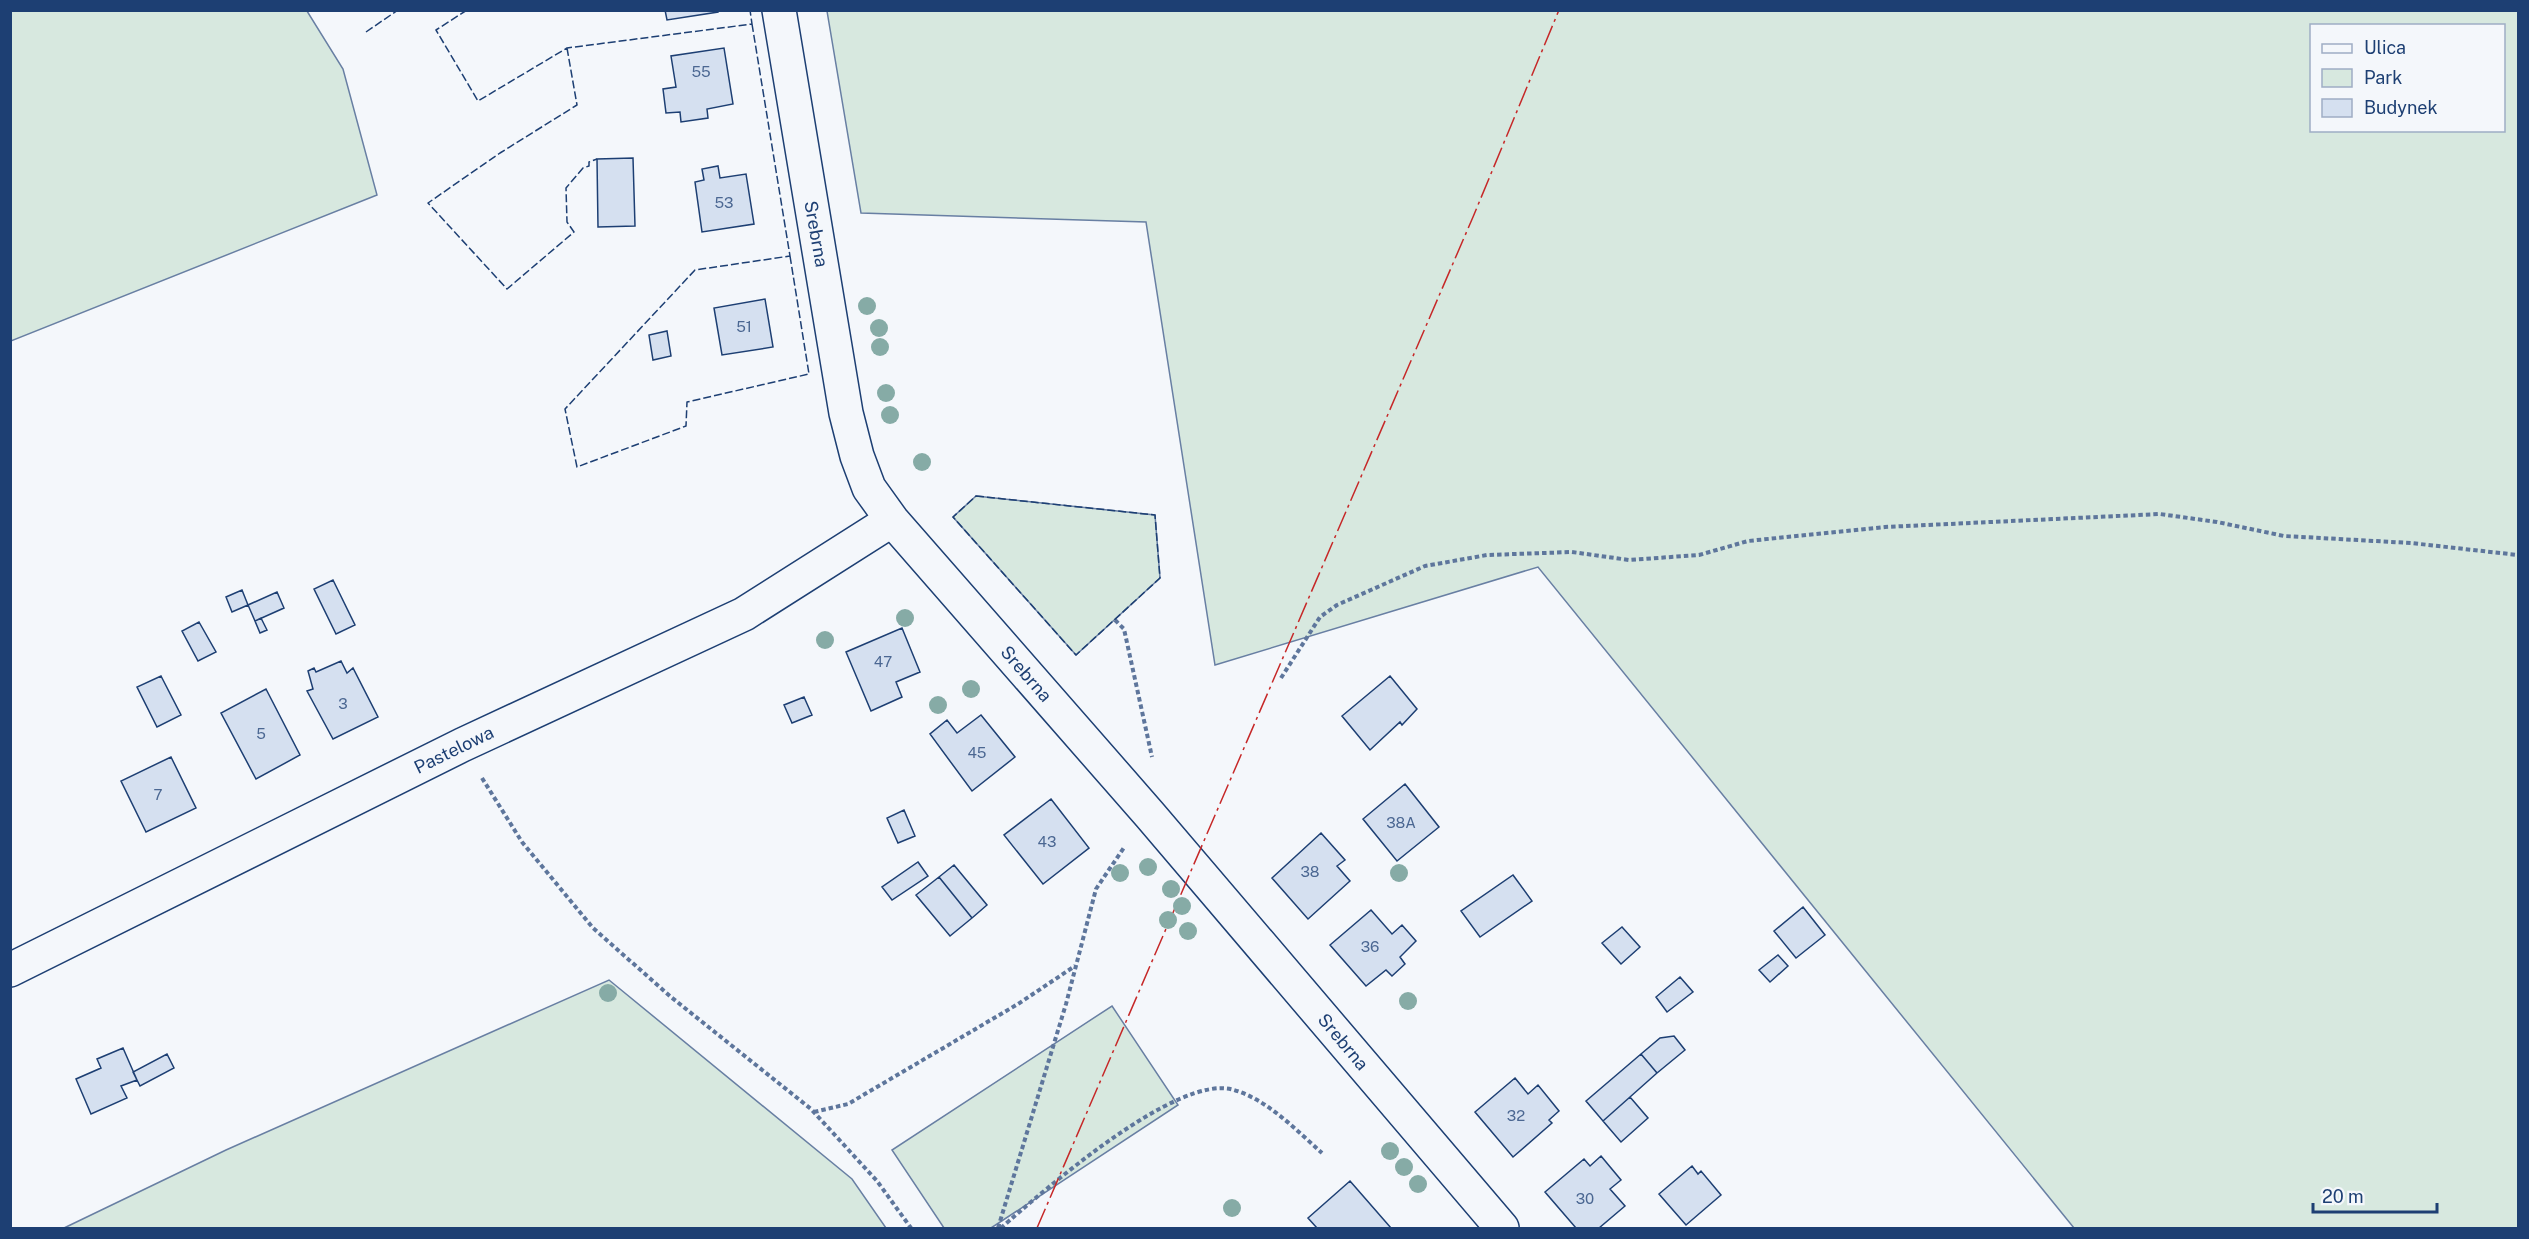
<svg xmlns="http://www.w3.org/2000/svg" width="2529" height="1239" viewBox="0 0 2529 1239" font-family="'Public Sans',sans-serif">
<style>
.green{fill:#d7e8df;stroke:#687fa3;stroke-width:1.5;fill-rule:evenodd}
.building{fill:#d5e0f0;stroke:#1d3f73;stroke-width:1.5}
.lines{fill:none;stroke-linecap:round;stroke-linejoin:round}
.minor-casing{stroke:#1d3f73;stroke-width:36}
.path{stroke:#5e769c;stroke-width:4;stroke-dasharray:4.5 3;stroke-linecap:butt}
.minor{stroke:#f4f7fb;stroke-width:33}
.fence{stroke:#1d3f73;stroke-width:1.5;stroke-dasharray:8 3;stroke-linecap:butt}
.power{stroke:#c62828;stroke-width:1.5;stroke-dasharray:21 4.5 3 4.5;stroke-linecap:butt}
.tree{fill:#86aba6}
.labels{text-anchor:middle;stroke-width:4.5;stroke-linejoin:round;paint-order:stroke}
.number-label{font-size:15px;fill:#4b6792}
.street-label{font-size:18px;fill:#1d3f73;stroke:#f4f7fb}
</style>
<rect width="100%" height="100%" fill="#f4f7fb"/>
<path class="green" d="M 10,11 L 307,11 L 343,69 L 377,195 L 11,341 Z
M 827,11 L 2518,11 L 2518,1228 L 2074,1228 L 1538,567 L 1215,665 L 1146,222 L 861,213 ZM 2312,26 L 2504,26 L 2504,130 L 2312,130 Z
M 976,496 L 1155,515 L 1160,578 L 1076,655 L 953,517 Z
M 609,980 L 852,1179 L 886,1228 L 64,1228 L 226,1150 Z
M 1112,1006 L 1178,1105 L 991,1228 L 944,1228 L 892,1150 Z"/>
<path class="building" d="M 665,10 L 718,10 L 718,12 L 667,20 Z
M 724,48 L 733,104 L 707,109 L 708,118 L 681,122 L 680,112 L 666,113 L 663,89 L 676,87 L 671,56 Z
M 633,158 L 635,226 L 598,227 L 597,159 Z
M 718,166 L 720,178 L 746,174 L 754,224 L 702,232 L 695,182 L 704,180 L 702,169 Z
M 765,299 L 773,347 L 722,355 L 714,308 Z
M 667,331 L 671,356 L 653,360 L 649,335 Z
M 333,580 L 355,625 L 336,634 L 314,589 Z
M 242,590 L 248,605 L 232,612 L 226,597 Z
M 277,592 L 284,608 L 255,621 L 248,605 Z
M 261,618 L 267,630 L 260,633 L 255,621 Z
M 199,622 L 216,652 L 198,661 L 182,631 Z
M 902,628 L 920,672 L 896,682 L 902,697 L 871,711 L 846,652 Z
M 341,661 L 347,673 L 353,668 L 378,717 L 333,739 L 307,691 L 313,689 L 308,671 L 314,668 L 316,672 Z
M 161,676 L 181,715 L 157,727 L 137,687 Z
M 1390,676 L 1417,709 L 1402,725 L 1400,722 L 1370,750 L 1342,716 Z
M 266,689 L 300,755 L 256,779 L 221,713 Z
M 804,697 L 812,715 L 792,723 L 784,705 Z
M 981,715 L 1015,757 L 972,791 L 930,734 L 947,720 L 957,733 Z
M 171,757 L 196,808 L 146,832 L 121,781 Z
M 1405,784 L 1439,827 L 1397,861 L 1363,819 Z
M 1051,799 L 1089,848 L 1043,884 L 1004,835 Z
M 904,810 L 915,836 L 898,843 L 887,818 Z
M 1321,833 L 1345,860 L 1337,866 L 1350,881 L 1308,919 L 1272,878 Z
M 918,862 L 928,876 L 892,900 L 882,887 Z
M 954,865 L 987,905 L 972,918 L 939,877 Z
M 1513,875 L 1532,901 L 1480,937 L 1461,911 Z
M 939,877 L 972,918 L 950,936 L 916,895 Z
M 1803,907 L 1825,935 L 1796,958 L 1774,931 Z
M 1371,910 L 1392,934 L 1402,925 L 1416,941 L 1400,957 L 1405,964 L 1392,976 L 1386,970 L 1366,986 L 1330,945 Z
M 1622,927 L 1640,947 L 1621,964 L 1602,943 Z
M 1778,955 L 1788,966 L 1770,982 L 1759,970 Z
M 1680,977 L 1693,992 L 1667,1012 L 1656,997 Z
M 1674,1036 L 1685,1050 L 1657,1073 L 1641,1054 L 1660,1038 Z
M 123,1048 L 137,1080 L 121,1086 L 127,1098 L 91,1114 L 76,1079 L 101,1068 L 97,1059 Z
M 167,1054 L 174,1068 L 140,1086 L 133,1072 Z
M 1641,1054 L 1657,1073 L 1603,1121 L 1586,1101 Z
M 1515,1078 L 1528,1094 L 1538,1085 L 1559,1111 L 1549,1120 L 1552,1123 L 1513,1157 L 1475,1112 Z
M 1630,1097 L 1648,1118 L 1621,1142 L 1603,1121 Z
M 1601,1156 L 1621,1180 L 1610,1189 L 1625,1206 L 1599,1228 L 1576,1228 L 1545,1192 L 1584,1159 L 1590,1166 Z
M 1692,1166 L 1698,1174 L 1701,1171 L 1721,1195 L 1686,1225 L 1659,1194 Z
M 1350,1181 L 1391,1228 L 1317,1228 L 1308,1218 Z"/>
<g class="lines">
<defs>
<path id="minor" d="M 779,10 L 846,413 L 857,456 L 869,488 L 892,520 L 1150,815 L 1502,1228
M 10,970 L 462,745 L 744,614 L 892,520"/>
</defs>
<use href="#minor" class="minor-casing"/>
<path class="path" d="M 1115,620 L 1124,629 L 1152,757
M 1281,678 L 1320,617 L 1337,605 L 1425,566 L 1487,555 L 1572,552 L 1629,560 L 1699,555 L 1748,541 L 1885,527 L 2160,514 L 2217,522 L 2284,536 L 2411,543 L 2518,555
M 482,778 L 522,842 L 593,928 L 671,997 L 811,1109 L 877,1181 L 911,1228
M 814,1112 L 848,1104 L 1018,1004 L 1075,966
M 998,1228 L 1066,1004 L 1096,889 L 1125,846
M 1001,1228 C 1042,1192 1178,1072 1234,1090 C 1268,1100 1296,1130 1322,1153"/>
<use href="#minor" class="minor"/>
<path class="fence" d="M 467,10 L 436,30 L 478,101 L 567,48 L 752,24 L 750,10
M 752,24 L 790,256
M 366,32 L 398,10
M 567,48 L 577,105 L 500,153 L 428,203 L 507,289 L 574,232 L 567,222 L 566,188 L 583,168 L 589,166 L 589,162 L 597,159
M 790,256 L 809,374 L 687,402 L 686,426 L 577,467 L 565,409 L 695,270 Z
M 976,496 L 1155,515 L 1160,578 L 1076,655 L 953,517 Z"/>
<path class="power" d="M 1037,1228 L 1473,217 L 1559,10"/>
</g>
<g class="tree">
<circle cx="867" cy="306" r="9"/>
<circle cx="879" cy="328" r="9"/>
<circle cx="880" cy="347" r="9"/>
<circle cx="886" cy="393" r="9"/>
<circle cx="890" cy="415" r="9"/>
<circle cx="922" cy="462" r="9"/>
<circle cx="905" cy="618" r="9"/>
<circle cx="825" cy="640" r="9"/>
<circle cx="971" cy="689" r="9"/>
<circle cx="938" cy="705" r="9"/>
<circle cx="1148" cy="867" r="9"/>
<circle cx="1120" cy="873" r="9"/>
<circle cx="1399" cy="873" r="9"/>
<circle cx="1171" cy="889" r="9"/>
<circle cx="1182" cy="906" r="9"/>
<circle cx="1168" cy="920" r="9"/>
<circle cx="1188" cy="931" r="9"/>
<circle cx="608" cy="993" r="9"/>
<circle cx="1408" cy="1001" r="9"/>
<circle cx="1390" cy="1151" r="9"/>
<circle cx="1404" cy="1167" r="9"/>
<circle cx="1418" cy="1184" r="9"/>
<circle cx="1232" cy="1208" r="9"/>
</g>
<g class="labels">
<g class="number-label">
<text x="701" y="77">55</text>
<text x="724" y="208">53</text>
<text x="744" y="332">51</text>
<text x="883" y="667">47</text>
<text x="343" y="709">3</text>
<text x="261" y="739">5</text>
<text x="977" y="758">45</text>
<text x="158" y="800">7</text>
<text x="1401" y="828">38A</text>
<text x="1047" y="847">43</text>
<text x="1310" y="877">38</text>
<text x="1370" y="952">36</text>
<text x="1516" y="1121">32</text>
<text x="1585" y="1204">30</text>
</g>
<g class="street-label">
<text transform="translate(816 234) rotate(80)" y="6">Srebrna</text>
<text transform="translate(1026 674) rotate(49)" y="6">Srebrna</text>
<text transform="translate(454 750) rotate(-26)" y="6">Pastelowa</text>
<text transform="translate(1343 1042) rotate(50)" y="6">Srebrna</text>
</g>
</g>
<rect width="2529" height="1239" fill="none" stroke="#1d3f73" stroke-width="24"/>
<rect x="2310" y="24" width="195" height="108" fill="#f4f7fb" stroke="#9eadc5" stroke-width="1.5"/>
<rect x="2322" y="44" width="30" height="9" fill="#f4f7fb" stroke="#9eadc5" stroke-width="1.5"/>
<text x="2364" y="54" font-size="18" fill="#1d3f73">Ulica</text>
<rect x="2322" y="69" width="30" height="18" fill="#d7e8df" stroke="#9eadc5" stroke-width="1.5"/>
<text x="2364" y="84" font-size="18" fill="#1d3f73">Park</text>
<rect x="2322" y="99" width="30" height="18" fill="#d5e0f0" stroke="#9eadc5" stroke-width="1.5"/>
<text x="2364" y="114" font-size="18" fill="#1d3f73">Budynek</text>
<path d="M2313 1203v9h124v-9" fill="none" stroke="#1d3f73" stroke-width="3"/>
<text x="2322" y="1203" font-size="18" fill="#1d3f73" stroke="#f4f7fb" stroke-width="4.5" paint-order="stroke">20 m</text>
</svg>
